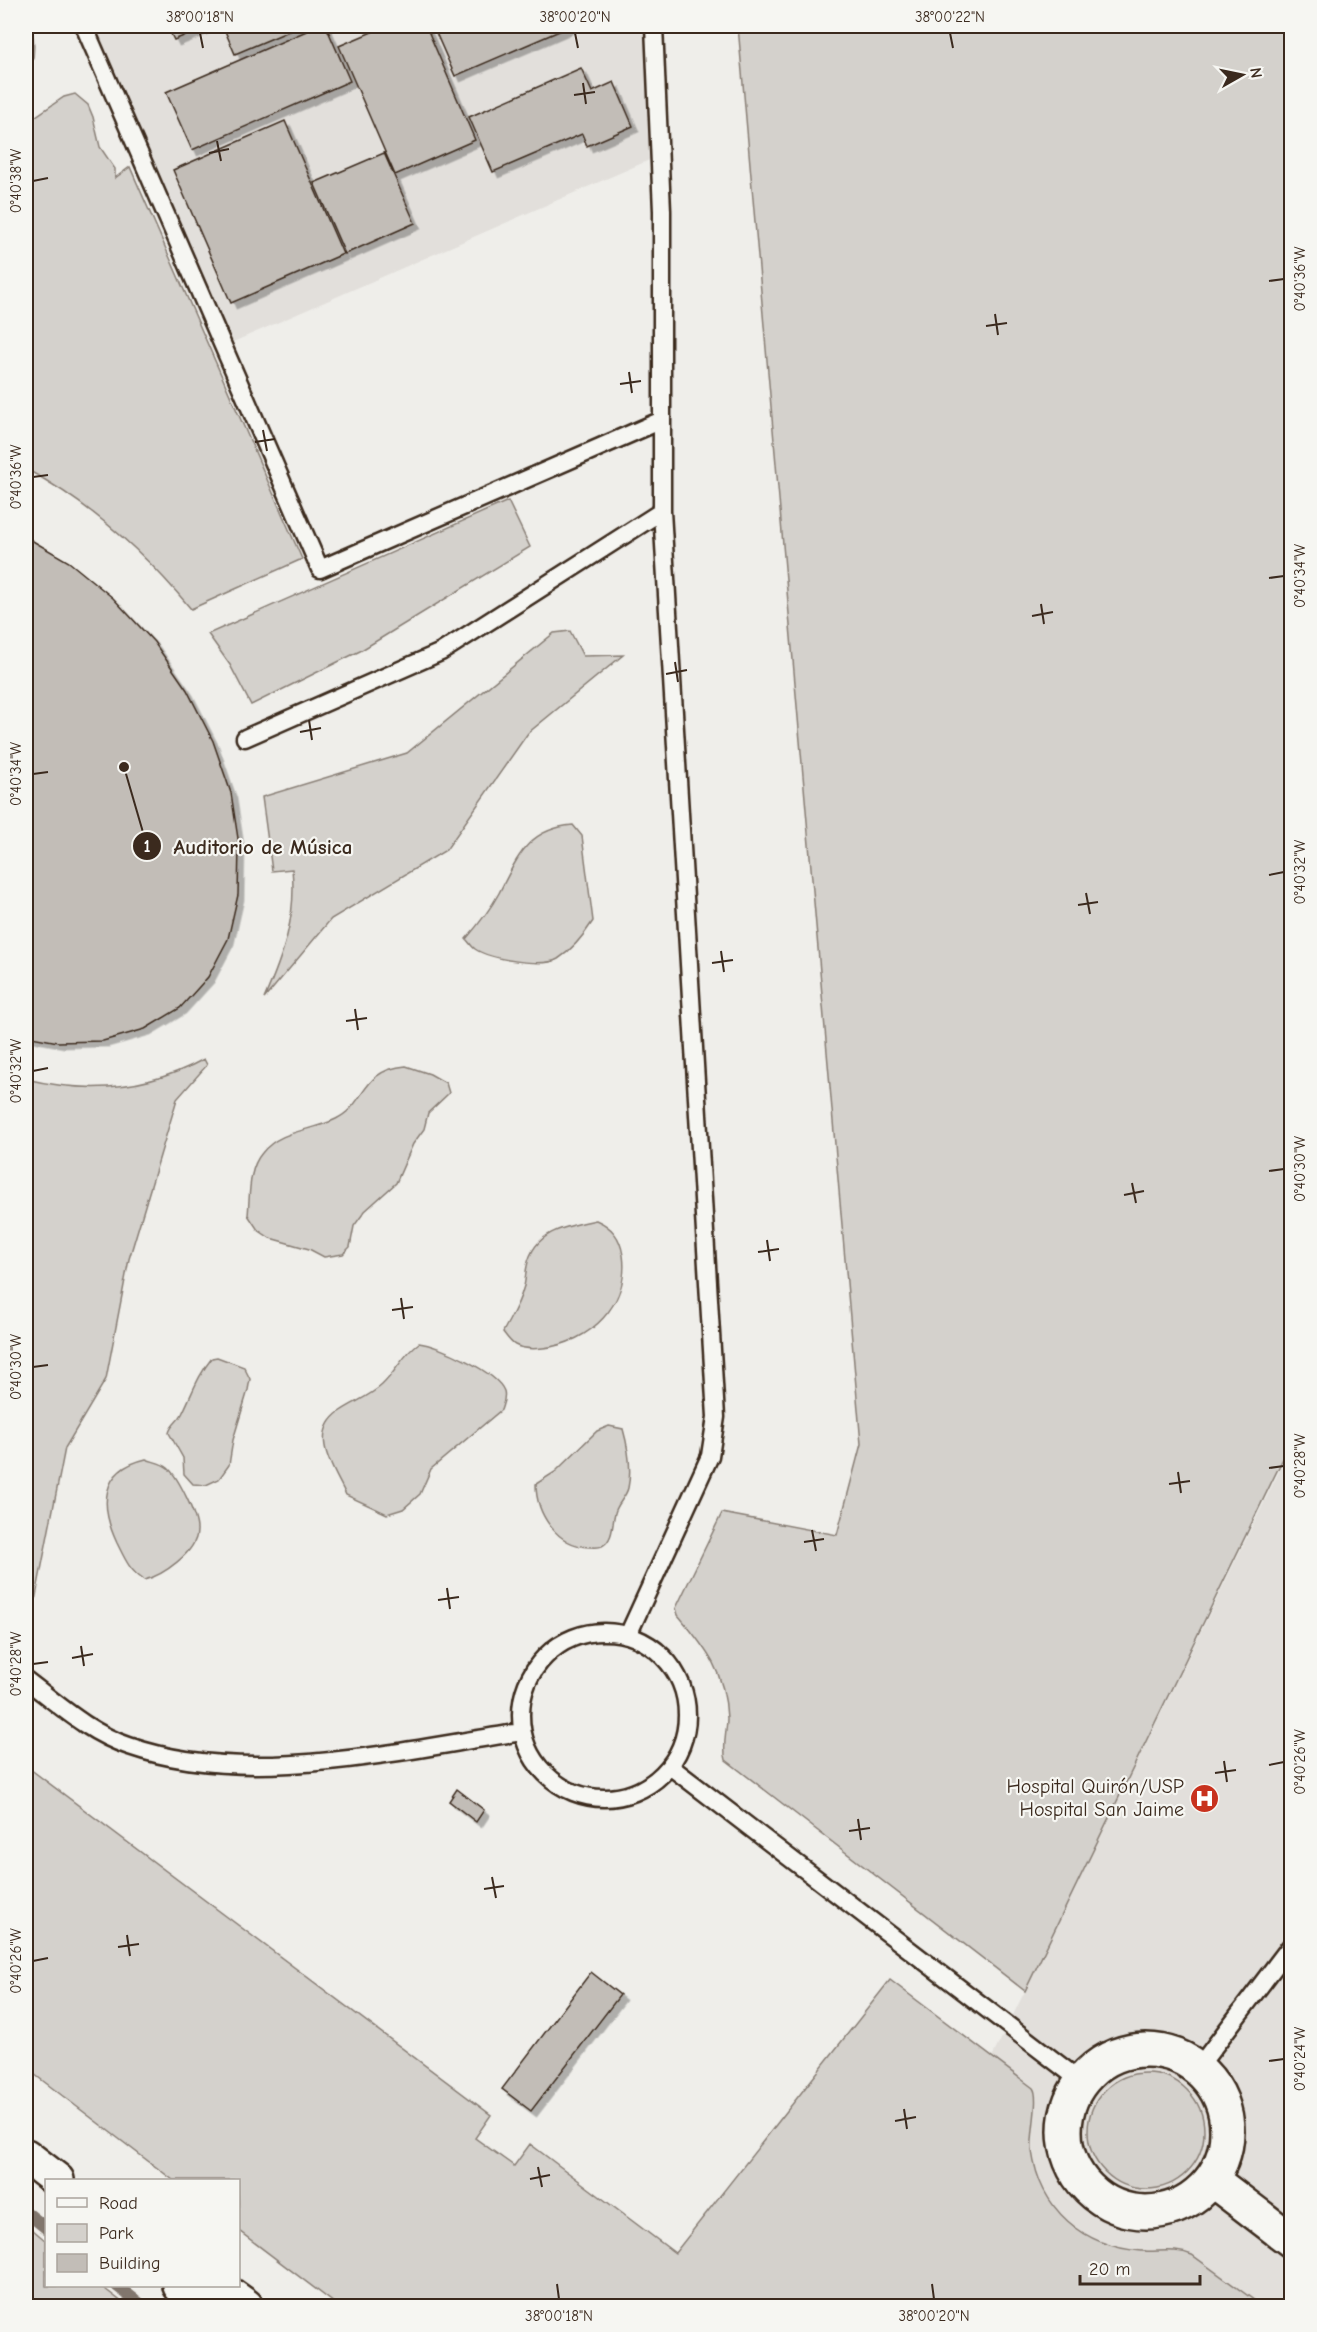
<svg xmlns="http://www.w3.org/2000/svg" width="1317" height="2332" viewBox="0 0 1317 2332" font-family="'Comic Neue',sans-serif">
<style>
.built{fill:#e2dfdb}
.green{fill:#d4d1cc;stroke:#887e75;stroke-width:1.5}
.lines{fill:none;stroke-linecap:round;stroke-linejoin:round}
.stream{stroke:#81766d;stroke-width:12}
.building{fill:#c2bdb7;stroke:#3b2a1e;stroke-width:1.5;filter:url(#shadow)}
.service-casing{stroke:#3b2a1e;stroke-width:21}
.minor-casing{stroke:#3b2a1e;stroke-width:38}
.trunk-casing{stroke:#3b2a1e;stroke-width:38}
.service{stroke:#f6f6f2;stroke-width:16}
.minor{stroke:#f6f6f2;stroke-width:33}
.trunk{stroke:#f6f6f2;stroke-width:33}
.ticks{fill:none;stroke:#3b2a1e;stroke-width:2}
.labels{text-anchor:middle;stroke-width:4.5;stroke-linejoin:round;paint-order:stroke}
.poi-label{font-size:20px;fill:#3b2a1e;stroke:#f6f6f2;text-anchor:end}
.leader{fill:none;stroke:#3b2a1e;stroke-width:2}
.callout-dot{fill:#3b2a1e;stroke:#f6f6f2;stroke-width:2}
.mark-label{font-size:18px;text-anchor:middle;font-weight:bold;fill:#fff}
.callout-label{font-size:21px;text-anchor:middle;font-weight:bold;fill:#3b2a1e;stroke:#f6f6f2;stroke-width:4.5;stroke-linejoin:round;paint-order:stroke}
.neatline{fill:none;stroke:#3b2a1e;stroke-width:2}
.ticks-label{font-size:15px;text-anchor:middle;fill:#3b2a1e}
</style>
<defs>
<filter id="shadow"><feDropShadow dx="5.5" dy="5.5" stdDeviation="0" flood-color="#0004"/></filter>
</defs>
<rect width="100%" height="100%" fill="#efeeea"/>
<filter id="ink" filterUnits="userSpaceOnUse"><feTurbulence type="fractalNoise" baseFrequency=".0167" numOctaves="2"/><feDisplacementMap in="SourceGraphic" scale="12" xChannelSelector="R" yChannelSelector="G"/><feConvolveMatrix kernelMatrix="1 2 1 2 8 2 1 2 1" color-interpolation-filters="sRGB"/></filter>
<g filter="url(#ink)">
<path class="built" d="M 92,26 L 644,26 L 654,158 L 233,342 Z
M 1291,1447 L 1291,2306 L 868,2306 L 1025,1991 Z"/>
<path class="green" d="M 26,26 L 32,26 C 34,39 36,63 26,74 Z
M 738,26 L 1291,26 L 1291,1442 L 1025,1991 L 726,1760 C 722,1746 727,1732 727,1718 C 725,1671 706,1649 678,1615 L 676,1608 L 722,1513 L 837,1535 L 861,1444 Z
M 75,94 L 88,105 L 93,117 L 100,147 L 115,169 L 115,178 L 130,167 L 302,559 L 191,609 C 144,552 91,504 26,469 L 26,123 L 64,97 Z
M 508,501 L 530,547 L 360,651 L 251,705 L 230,665 L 208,634 Z
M 570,631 L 583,656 L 623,655 L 528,733 L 446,850 L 331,919 L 264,999 C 283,956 297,916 292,869 L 272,871 L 262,797 L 407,753 L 554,633 Z
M 573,825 L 582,836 L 593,921 C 584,935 572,950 558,959 C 543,968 490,959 475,949 C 472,947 469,942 466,939 C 478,925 490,910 499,893 C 518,857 527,829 573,825 Z
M 204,1059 L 207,1065 L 177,1099 L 129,1259 L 106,1379 L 65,1448 L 34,1606 L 26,1600 L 26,1079 C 88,1094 148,1090 204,1059 Z
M 406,1066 L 430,1074 L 446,1083 L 449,1093 L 428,1113 L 424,1129 L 413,1144 L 396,1183 L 365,1211 L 354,1226 L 350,1247 L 343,1254 L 324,1257 L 309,1249 L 270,1238 L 258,1230 L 248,1215 C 250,1195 248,1169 262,1153 C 281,1129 310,1132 336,1119 C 367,1104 360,1070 406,1066 Z
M 596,1220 C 612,1227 620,1237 623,1255 C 630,1304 590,1343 543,1348 C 535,1349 523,1349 515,1345 C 511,1343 506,1336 503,1332 C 510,1318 519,1305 523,1289 C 526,1282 525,1274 527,1266 C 534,1231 566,1226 596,1220 Z
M 419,1343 C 438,1345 497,1372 504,1391 C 506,1398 503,1404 501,1410 L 431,1469 L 420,1494 L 403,1509 L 387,1514 L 346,1495 C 334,1469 308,1435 339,1412 C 353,1402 369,1397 382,1385 C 396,1372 403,1354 419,1343 Z
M 217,1357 L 244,1367 L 250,1379 L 248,1390 L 233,1440 L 229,1465 L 219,1479 L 206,1485 L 193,1484 L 184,1474 L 183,1458 L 169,1433 C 171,1424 178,1422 182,1414 C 192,1394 198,1375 212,1358 Z
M 609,1426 L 623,1429 C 628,1447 632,1470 628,1488 C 626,1497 617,1504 615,1513 C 612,1523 614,1540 602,1546 C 599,1548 593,1547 589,1547 C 557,1546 536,1514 536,1484 L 555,1472 L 597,1431 Z
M 146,1459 C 153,1462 162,1463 168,1468 C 178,1477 198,1517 197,1531 C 197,1552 162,1576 144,1580 C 129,1570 125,1559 117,1543 C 100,1507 99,1470 146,1459 Z
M 26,1766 L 491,2115 L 475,2138 L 514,2166 L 530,2144 L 675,2253 L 890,1980 L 1033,2088 C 1040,2097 1030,2135 1032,2151 C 1040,2209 1083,2247 1142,2251 C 1159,2252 1176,2248 1192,2255 L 1262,2306 L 338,2306 L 239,2231 L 238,2180 L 173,2180 L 26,2068 Z
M1088 2131a58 58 0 1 1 116 0a58 58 0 1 1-116 0Z
M 26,2224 L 46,2241 L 46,2286 L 101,2286 L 127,2306 L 26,2306 Z"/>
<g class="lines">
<path class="stream" d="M 26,2212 L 46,2228
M 117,2286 L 143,2306"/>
</g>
<path class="building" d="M 167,26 L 208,26 L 174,40 Z
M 237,26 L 301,26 L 235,54 L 225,31 Z
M 318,26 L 326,26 L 350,81 L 192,150 L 166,92 Z
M 386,26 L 426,26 L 475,140 L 395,175 L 339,46 Z
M 433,26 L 571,26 L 455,76 Z
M 581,68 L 592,92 L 614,82 L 633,126 L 587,146 L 582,134 L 493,172 L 469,117 Z
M 285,121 L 343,254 L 231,303 L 173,170 Z
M 384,153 L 415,223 L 345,254 L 314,183 Z
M 26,537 L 69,562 L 113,598 L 154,642 L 187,690 L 213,741 L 231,793 L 239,845 L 238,895 L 228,939 L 208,977 L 180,1008 L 145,1029 L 103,1041 L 58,1042 L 26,1036 Z
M 457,1789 L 484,1810 L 476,1822 L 449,1801 Z
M 591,1972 L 620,1995 L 531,2111 L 502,2089 Z"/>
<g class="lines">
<defs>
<path id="service" d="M 84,26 L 320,569 L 662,420
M 245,738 L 441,652 L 662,511
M521 1715a83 83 0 1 1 166 0a83 83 0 1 1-166 0Z
M 628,1635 L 710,1456 L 716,1417 L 662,511 L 662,211 L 654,26
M 26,1680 C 58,1704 89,1733 129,1746 C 250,1788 399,1750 522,1732
M 671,1767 L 1082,2082
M 1198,2068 L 1292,1944"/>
<path id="minor" d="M1065 2131a81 81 0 1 1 162 0a81 81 0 1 1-162 0Z
M 1212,2180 L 1292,2241"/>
<path id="trunk" d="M 26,2156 L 57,2180
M 180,2286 L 202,2306
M 218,2286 L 246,2306"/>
</defs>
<use href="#service" class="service-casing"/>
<use href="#minor" class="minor-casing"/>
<use href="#trunk" class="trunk-casing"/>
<use href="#service" class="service"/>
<use href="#minor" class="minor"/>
<use href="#trunk" class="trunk"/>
</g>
</g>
<path class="ticks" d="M 200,33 L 203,48M 575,33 L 578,48M 950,33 L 953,48M 583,83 L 586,104M 574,95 L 595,92M 217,141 L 221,161M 209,153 L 229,149M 33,181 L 48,178M 1269,281 L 1284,279M 995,314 L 998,335M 986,326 L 1007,323M 629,372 L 632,393M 620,384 L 641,381M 263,430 L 267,451M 255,442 L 275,439M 33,477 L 48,475M 1269,578 L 1284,576M 1041,604 L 1044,624M 1032,616 L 1053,612M 675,662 L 678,682M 666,674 L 687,670M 309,720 L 312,740M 300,732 L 321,728M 33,774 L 48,772M 1269,875 L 1284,872M 1086,893 L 1090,914M 1078,905 L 1098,902M 721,951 L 724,972M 712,963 L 733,960M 355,1009 L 358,1030M 346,1021 L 367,1018M 33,1071 L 48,1068M 1269,1171 L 1284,1169M 1132,1183 L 1136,1203M 1124,1195 L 1144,1191M 767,1240 L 770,1261M 758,1252 L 779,1249M 401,1298 L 404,1319M 392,1310 L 413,1307M 33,1367 L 48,1365M 1269,1468 L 1284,1466M 1178,1472 L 1181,1493M 1169,1484 L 1190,1481M 812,1530 L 816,1551M 804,1542 L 824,1539M 447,1588 L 450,1609M 438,1600 L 459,1597M 81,1646 L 84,1666M 72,1658 L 93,1654M 33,1664 L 48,1662M 1224,1761 L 1227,1782M 1269,1765 L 1284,1762M 1215,1773 L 1236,1770M 858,1819 L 861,1840M 849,1831 L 870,1828M 492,1877 L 496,1898M 484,1889 L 504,1886M 127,1935 L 130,1956M 118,1947 L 139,1944M 33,1961 L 48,1958M 1269,2061 L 1284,2059M 904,2109 L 907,2129M 895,2121 L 916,2117M 538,2167 L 542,2187M 530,2179 L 550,2175M 557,2284 L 559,2299M 932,2284 L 934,2299"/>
<defs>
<symbol id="hospital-disc" viewBox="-11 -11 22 22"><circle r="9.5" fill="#c8321e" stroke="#f6f6f2"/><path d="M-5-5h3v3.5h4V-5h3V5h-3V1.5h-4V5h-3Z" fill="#fff"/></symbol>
</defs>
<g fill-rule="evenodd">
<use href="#hospital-disc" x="1188" y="1782" width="33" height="33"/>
</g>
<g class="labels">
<g class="poi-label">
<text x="1184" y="1793">Hospital Quirón/USP<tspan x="1184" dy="23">Hospital San Jaime</tspan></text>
</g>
</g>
<path class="leader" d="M124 767L147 846"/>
<g class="callout-dot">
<circle cx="124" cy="767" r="6"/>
<circle cx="147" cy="846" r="15"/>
</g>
<g class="mark-label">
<text x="147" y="852">1</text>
</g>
<g class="callout-label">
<text x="263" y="854">Auditorio de Música</text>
</g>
<rect width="1317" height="2332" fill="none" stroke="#f6f6f2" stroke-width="66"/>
<rect x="45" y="2179" width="195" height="108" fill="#f6f6f2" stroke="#aba49d" stroke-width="1.5"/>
<rect x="57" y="2198" width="30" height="9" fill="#f6f6f2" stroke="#aba49d" stroke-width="1.5"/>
<text x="99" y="2209" font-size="18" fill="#3b2a1e">Road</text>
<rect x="57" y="2224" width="30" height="18" fill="#d4d1cc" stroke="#aba49d" stroke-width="1.5"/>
<text x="99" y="2239" font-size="18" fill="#3b2a1e">Park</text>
<rect x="57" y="2254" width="30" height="18" fill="#c2bdb7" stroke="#aba49d" stroke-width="1.5"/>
<text x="99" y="2269" font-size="18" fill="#3b2a1e">Building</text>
<g transform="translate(1242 75) rotate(81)" stroke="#f6f6f2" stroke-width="4.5" paint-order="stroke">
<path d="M0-4.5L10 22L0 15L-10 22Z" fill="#3b2a1e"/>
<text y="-9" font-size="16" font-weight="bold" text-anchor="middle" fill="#3b2a1e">N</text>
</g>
<path d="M1080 2275v9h120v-9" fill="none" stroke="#3b2a1e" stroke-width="3"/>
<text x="1089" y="2275" font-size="18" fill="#3b2a1e" stroke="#f6f6f2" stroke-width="4.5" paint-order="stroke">20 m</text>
<rect x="33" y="33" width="1251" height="2266" class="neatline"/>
<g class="ticks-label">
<text x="200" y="22">38°00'18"N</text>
<text x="575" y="22">38°00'20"N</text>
<text x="950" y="22">38°00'22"N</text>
<text transform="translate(16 181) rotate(-90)" y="5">0°40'38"W</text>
<text transform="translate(1300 279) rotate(-90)" y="5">0°40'36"W</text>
<text transform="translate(16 477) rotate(-90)" y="5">0°40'36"W</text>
<text transform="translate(1300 576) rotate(-90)" y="5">0°40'34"W</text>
<text transform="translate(16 774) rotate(-90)" y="5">0°40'34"W</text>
<text transform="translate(1300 872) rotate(-90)" y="5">0°40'32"W</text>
<text transform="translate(16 1071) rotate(-90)" y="5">0°40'32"W</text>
<text transform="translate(1300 1169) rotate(-90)" y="5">0°40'30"W</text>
<text transform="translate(16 1367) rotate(-90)" y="5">0°40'30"W</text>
<text transform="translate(1300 1466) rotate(-90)" y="5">0°40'28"W</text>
<text transform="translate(16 1664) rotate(-90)" y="5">0°40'28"W</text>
<text transform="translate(1300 1762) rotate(-90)" y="5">0°40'26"W</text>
<text transform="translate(16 1961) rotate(-90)" y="5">0°40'26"W</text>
<text transform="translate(1300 2059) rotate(-90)" y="5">0°40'24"W</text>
<text x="559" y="2321">38°00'18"N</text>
<text x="934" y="2321">38°00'20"N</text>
</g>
</svg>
